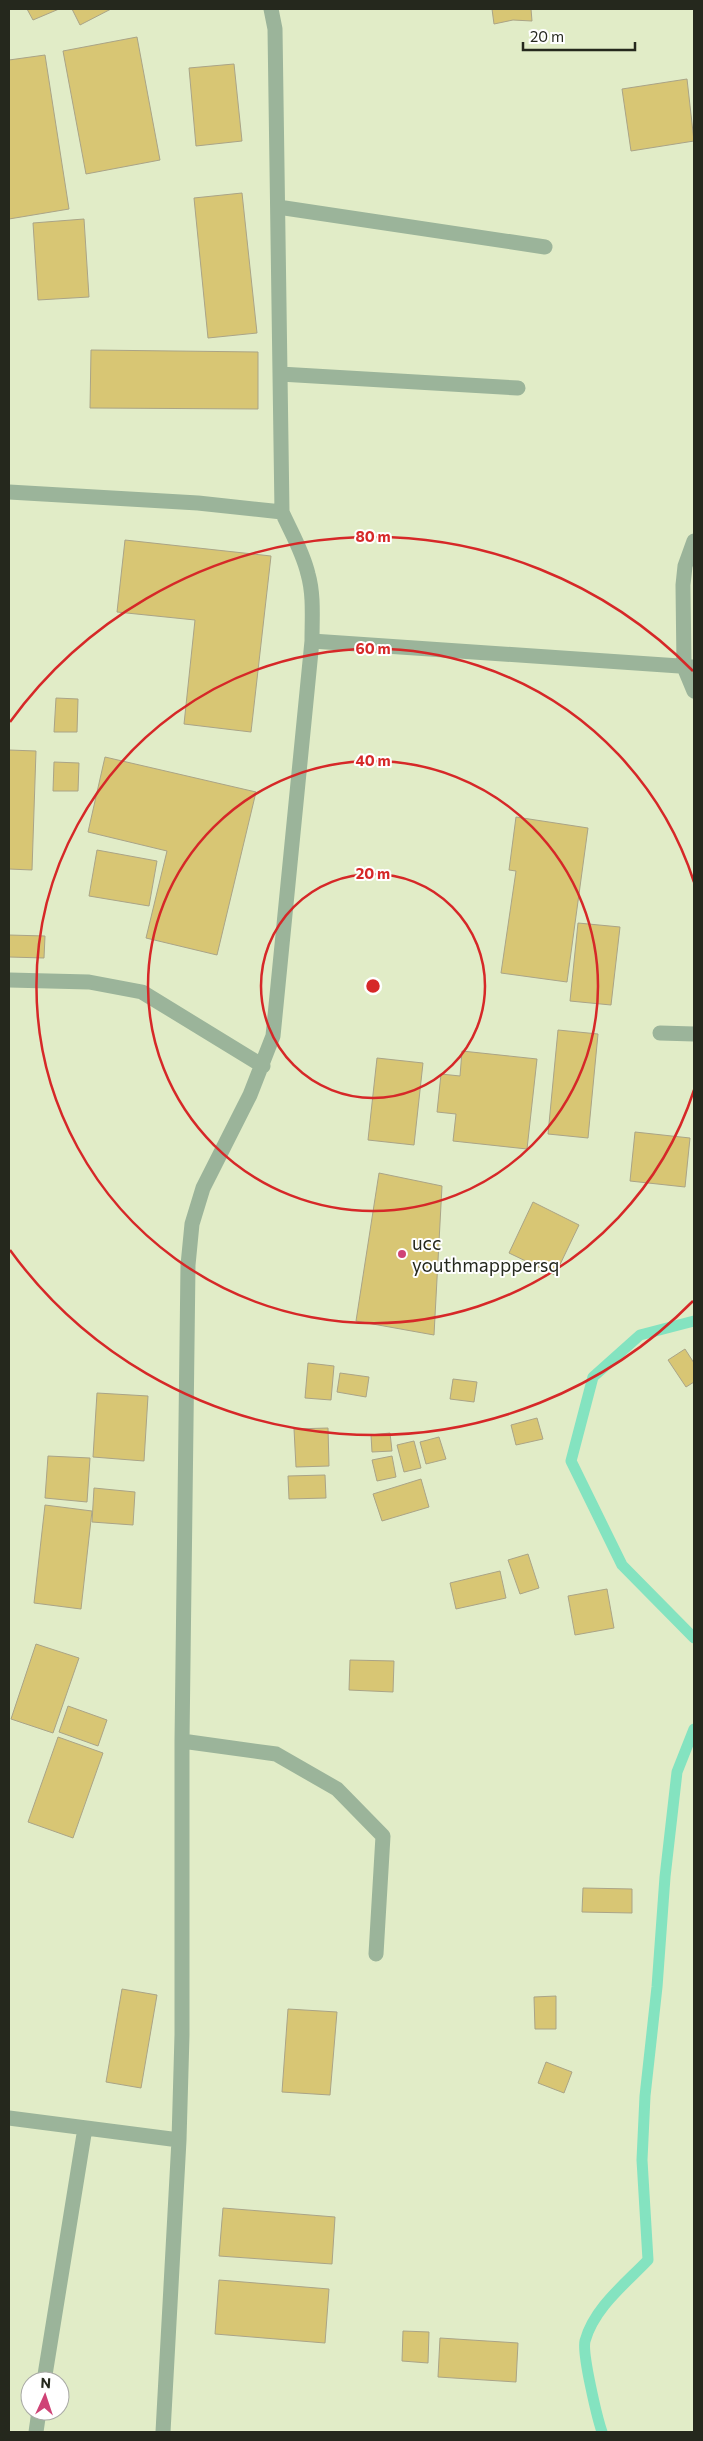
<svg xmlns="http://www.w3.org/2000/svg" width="703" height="2441" viewBox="0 0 703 2441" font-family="Commissioner,sans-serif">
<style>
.built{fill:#e1ecc7;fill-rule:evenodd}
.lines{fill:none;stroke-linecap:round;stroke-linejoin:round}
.stream{stroke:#84e3c0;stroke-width:11}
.building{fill:#d8c674;stroke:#aaa487}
.minor{stroke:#9bb49a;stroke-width:15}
.ring{fill:none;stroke:#d62828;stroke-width:2.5}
.poi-dot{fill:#cf4376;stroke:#fff;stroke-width:2}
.labels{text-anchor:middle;stroke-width:4;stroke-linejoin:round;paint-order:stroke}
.poi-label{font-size:19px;fill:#25281d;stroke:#fff;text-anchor:start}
.centre{fill:#d62828;stroke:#fff;stroke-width:2.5}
.ring-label{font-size:15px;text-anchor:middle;font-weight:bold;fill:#d62828;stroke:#fff;stroke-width:4;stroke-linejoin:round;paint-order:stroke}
</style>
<rect width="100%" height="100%" fill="#edf6d8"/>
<path class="built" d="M 9,9 L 694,9 L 694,2432 L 9,2432 ZM 30,2381 L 60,2381 L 60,2411 L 30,2411 Z"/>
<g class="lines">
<path class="stream" d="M 694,1321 L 640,1335 L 593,1377 L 571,1461 L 622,1565 L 694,1638
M 602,2432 C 597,2417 582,2354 585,2341 C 594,2308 625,2284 648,2260 L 642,2160 L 645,2096 L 657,1987 L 665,1877 L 677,1772 L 694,1729"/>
</g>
<path class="building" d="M 27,9 L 59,9 L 33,20 Z
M 72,9 L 111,9 L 80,25 Z
M 492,9 L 531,9 L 532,21 L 513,20 L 494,24 Z
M 137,37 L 160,160 L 86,174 L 63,51 Z
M 45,55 L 69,209 L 9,219 L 9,60 Z
M 234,64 L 242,141 L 196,146 L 189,68 Z
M 687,79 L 694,141 L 631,151 L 622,89 Z
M 242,193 L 257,333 L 208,338 L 194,198 Z
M 84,219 L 89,297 L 38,300 L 33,223 Z
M 91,350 L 258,352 L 258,409 L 90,408 Z
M 125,540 L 271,556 L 251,732 L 184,724 L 195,620 L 117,612 Z
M 56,698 L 78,699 L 77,732 L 54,732 Z
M 9,750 L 36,751 L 32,870 L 9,869 Z
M 105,757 L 256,792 L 217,955 L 146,938 L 167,851 L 88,832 Z
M 54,762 L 79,763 L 78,791 L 53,791 Z
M 516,817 L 588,828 L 567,982 L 501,973 L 516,871 L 509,870 Z
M 97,850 L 157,861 L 149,906 L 89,896 Z
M 578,923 L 620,927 L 611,1005 L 570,1001 Z
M 9,935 L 45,936 L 44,958 L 9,957 Z
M 558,1030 L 598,1034 L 588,1138 L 548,1134 Z
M 462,1051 L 537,1059 L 527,1149 L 453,1141 L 456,1114 L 437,1112 L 441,1074 L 460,1076 Z
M 377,1058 L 423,1063 L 414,1145 L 368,1140 Z
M 635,1132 L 690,1138 L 685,1187 L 630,1181 Z
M 379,1173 L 442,1186 L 434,1335 L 356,1321 Z
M 533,1202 L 579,1225 L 555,1275 L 509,1253 Z
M 685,1349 L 694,1363 L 694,1382 L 686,1387 L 668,1360 Z
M 308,1363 L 334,1366 L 331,1400 L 305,1398 Z
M 340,1373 L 369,1377 L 366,1397 L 337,1392 Z
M 453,1379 L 477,1382 L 474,1402 L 450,1399 Z
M 97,1393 L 148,1396 L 144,1461 L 93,1457 Z
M 537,1418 L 543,1439 L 516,1445 L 511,1425 Z
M 328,1428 L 329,1466 L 296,1467 L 294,1429 Z
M 390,1433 L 392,1451 L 372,1452 L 371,1435 Z
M 439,1437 L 446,1459 L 426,1464 L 420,1442 Z
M 414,1441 L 421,1468 L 404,1472 L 397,1445 Z
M 48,1456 L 90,1458 L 87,1502 L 45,1498 Z
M 392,1456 L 396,1477 L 377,1481 L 372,1460 Z
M 325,1475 L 326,1498 L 289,1499 L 288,1476 Z
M 421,1479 L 429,1507 L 382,1521 L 373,1494 Z
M 94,1488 L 135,1492 L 133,1525 L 92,1522 Z
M 45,1505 L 92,1511 L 81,1609 L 34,1603 Z
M 528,1554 L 539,1588 L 520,1594 L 508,1560 Z
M 500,1571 L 506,1598 L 456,1609 L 450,1583 Z
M 607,1589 L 614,1628 L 575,1635 L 568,1596 Z
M 36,1644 L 79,1658 L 53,1733 L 11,1719 Z
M 350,1660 L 394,1661 L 393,1692 L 349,1690 Z
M 68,1706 L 107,1720 L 98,1746 L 59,1732 Z
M 58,1737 L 103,1753 L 73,1838 L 28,1822 Z
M 583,1888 L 632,1889 L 632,1913 L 582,1912 Z
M 122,1989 L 157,1995 L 141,2088 L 106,2082 Z
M 556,1996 L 556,2029 L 535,2029 L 534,1997 Z
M 288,2009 L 337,2012 L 330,2095 L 282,2092 Z
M 546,2062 L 572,2072 L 564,2093 L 538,2083 Z
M 223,2208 L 335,2217 L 332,2264 L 219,2256 Z
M 219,2280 L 329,2289 L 325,2343 L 215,2334 Z
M 403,2331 L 429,2332 L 428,2363 L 402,2361 Z
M 440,2338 L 518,2343 L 516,2382 L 438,2377 Z"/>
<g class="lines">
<path class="minor" d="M 271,9 L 275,29 L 282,512
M 278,207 L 545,247
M 280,374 L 518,388
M 9,492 L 198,503 L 282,512 C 291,532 303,552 308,574 C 314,595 312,618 312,641 L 273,1036 L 250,1095 L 203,1188 L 192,1224 L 188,1265 L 182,1741 L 182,2035 L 179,2140 L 163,2432
M 694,541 L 685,566 L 683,585 L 684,667 L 694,691
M 312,641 L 694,667
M 9,980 L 89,982 L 142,992 L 263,1066
M 660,1033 L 694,1034
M 182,1741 L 276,1754 L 337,1789 L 383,1836 L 376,1954
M 9,2118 L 179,2140
M 44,2381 L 85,2128
M 36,2432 L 39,2411"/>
</g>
<g class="ring">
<circle cx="373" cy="986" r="112"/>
<circle cx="373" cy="986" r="225"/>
<path d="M694 1090A337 337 0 1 1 694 882"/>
<path d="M693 1301A449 449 0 0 1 10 1250M10 722A449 449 0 0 1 693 671"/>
</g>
<circle class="poi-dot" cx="402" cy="1254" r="5"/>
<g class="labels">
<g class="poi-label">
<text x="412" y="1250">ucc<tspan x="412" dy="22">youthmapppersq</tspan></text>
</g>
</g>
<circle cx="373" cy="986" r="8" class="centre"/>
<g class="ring-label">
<text x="373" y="542">80 m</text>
<text x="373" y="654">60 m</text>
<text x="373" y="766">40 m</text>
<text x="373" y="879">20 m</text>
</g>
<rect width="703" height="2441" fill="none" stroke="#25281d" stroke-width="20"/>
<g transform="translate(45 2396) rotate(3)"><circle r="24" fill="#ffffff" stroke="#a8a9a5"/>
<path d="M0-4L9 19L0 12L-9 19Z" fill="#cf4376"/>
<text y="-8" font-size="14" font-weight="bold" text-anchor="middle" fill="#25281d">N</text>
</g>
<path d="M523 42v8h112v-8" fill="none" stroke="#25281d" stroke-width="2.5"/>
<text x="530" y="42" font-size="15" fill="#25281d" stroke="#ffffff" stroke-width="4" paint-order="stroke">20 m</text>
</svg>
